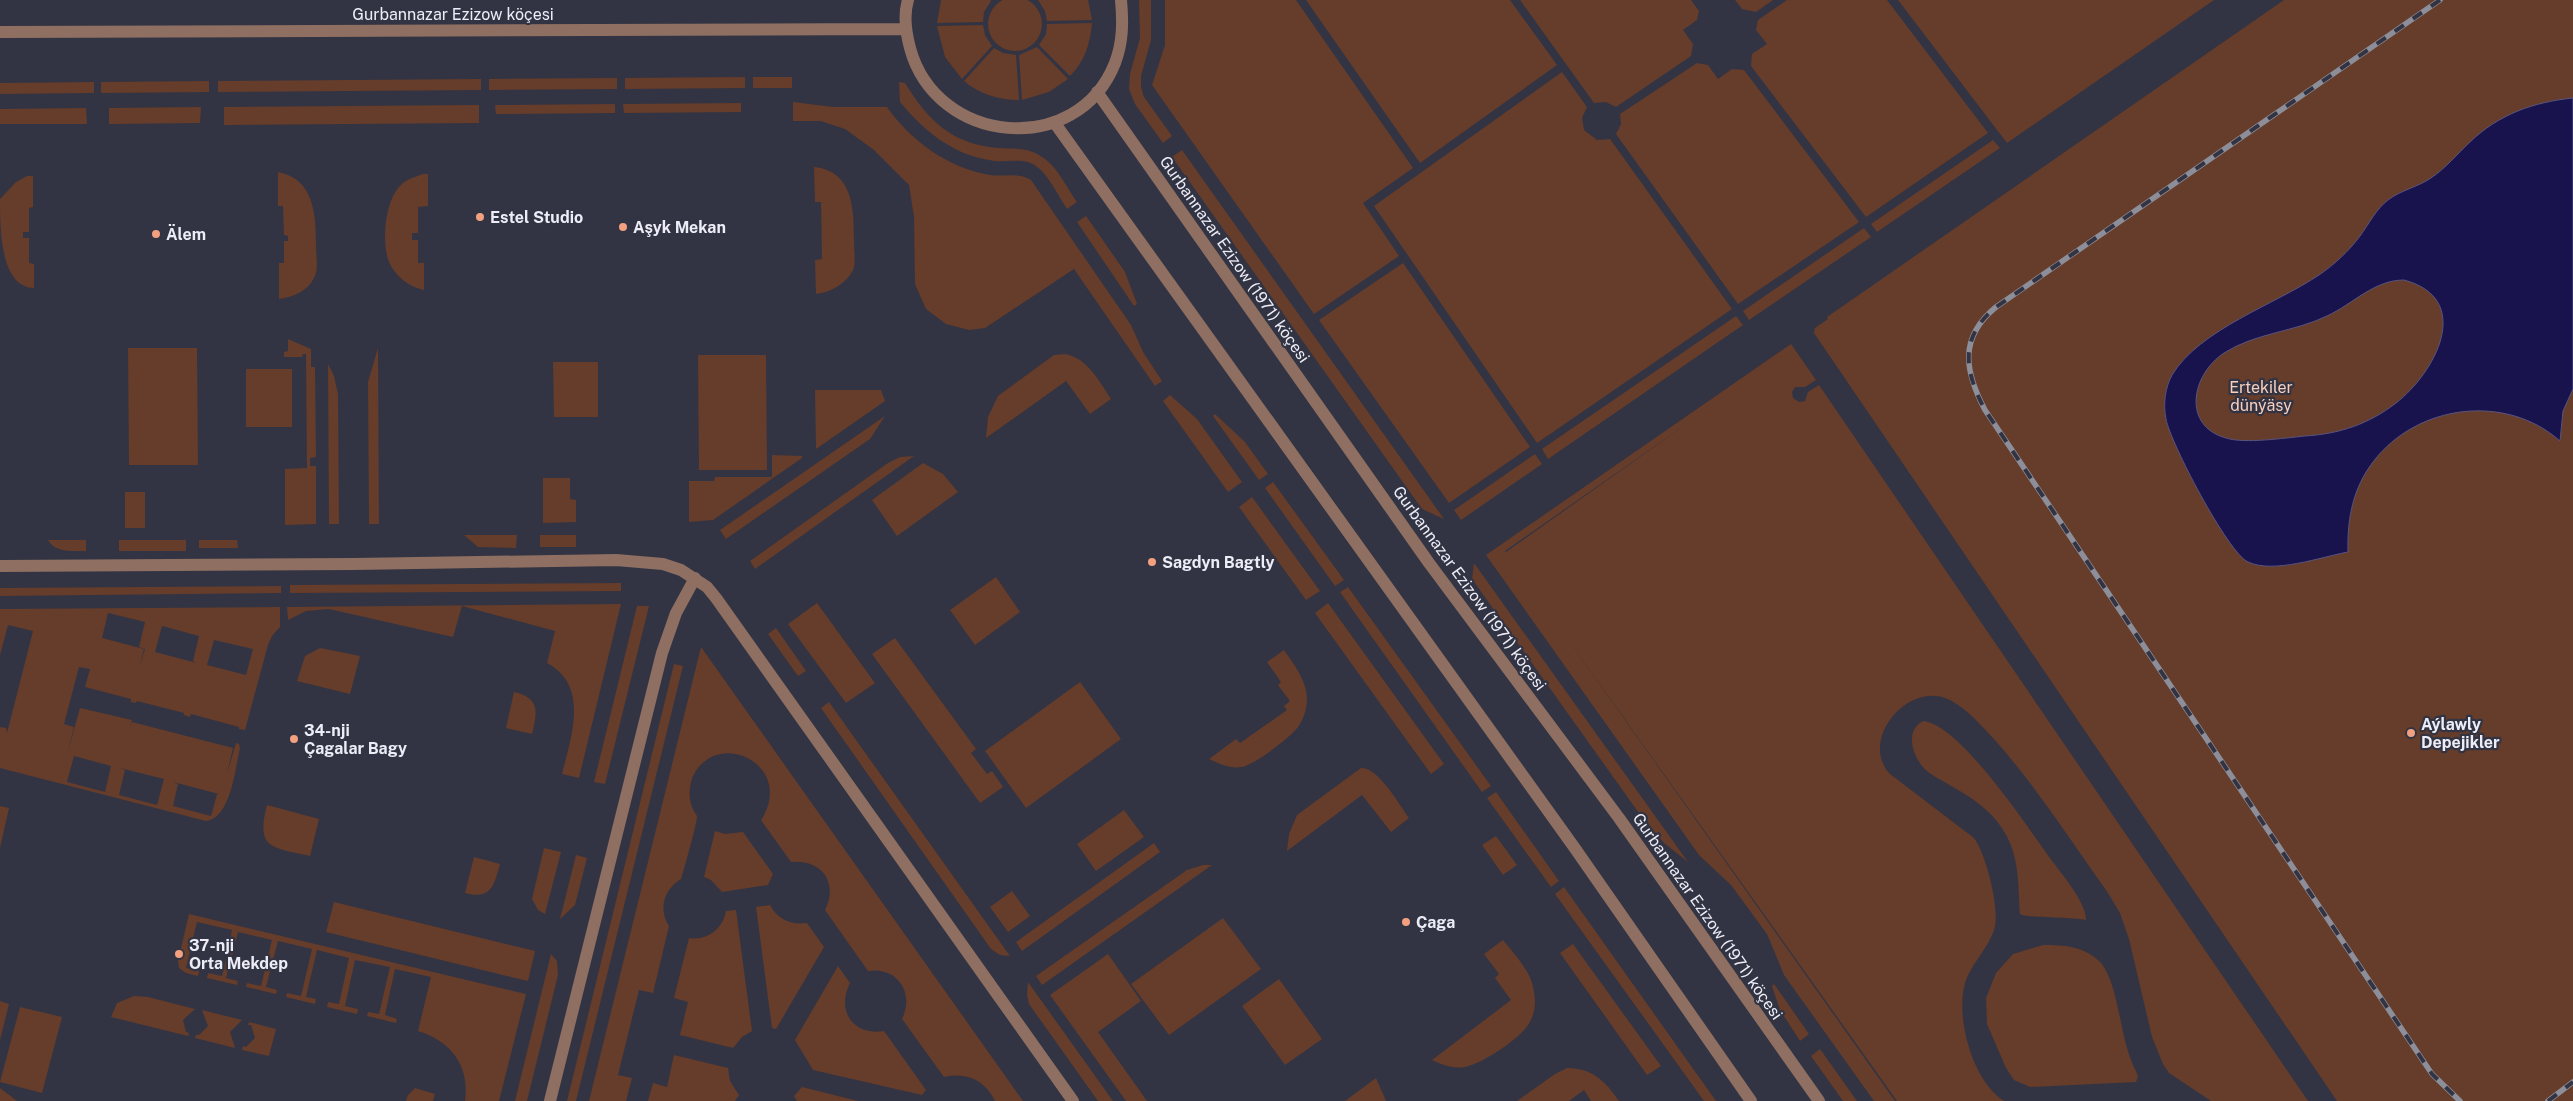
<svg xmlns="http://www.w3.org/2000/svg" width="2573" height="1101" viewBox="0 0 2573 1101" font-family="'Public Sans',sans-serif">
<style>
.green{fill:#663c2a;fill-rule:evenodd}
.water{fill:#18134d;stroke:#585480;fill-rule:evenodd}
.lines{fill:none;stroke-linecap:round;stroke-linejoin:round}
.minor{stroke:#8f6f61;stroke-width:12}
.rail-casing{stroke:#8c8e9a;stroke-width:5.5}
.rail{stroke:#323443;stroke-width:4;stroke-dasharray:11;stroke-linecap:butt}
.poi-dot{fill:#f2a07f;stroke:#323443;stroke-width:2}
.labels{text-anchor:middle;stroke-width:4.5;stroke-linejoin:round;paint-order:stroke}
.street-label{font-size:16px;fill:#ecedf7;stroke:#323443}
.poi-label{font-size:16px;font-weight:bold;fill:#ecedf7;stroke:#323443;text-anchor:start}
.park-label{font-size:16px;fill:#f8cebd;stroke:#323443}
</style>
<rect width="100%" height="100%" fill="#323443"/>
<path class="green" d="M988 24a27 27 0 1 1 54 0a27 27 0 1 1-54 0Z
M 941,0 L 990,0 L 991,1 L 984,12 L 983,22 L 937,23 Z
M 1038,0 L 1088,0 L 1092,20 L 1047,21 L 1045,11 Z
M 1139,0 L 1151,0 L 1151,40 L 1141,76 L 1141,87 L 1144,97 L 1172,136 L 1163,143 L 1135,104 L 1129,89 L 1130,74 L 1140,38 Z
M 1165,0 L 1296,0 L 1413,168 L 1363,203 L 1399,256 L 1314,314 L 1152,85 L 1165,45 Z
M 1306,0 L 1510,0 L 1557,65 L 1420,163 Z
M 1520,0 L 1691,0 L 1699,11 L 1697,20 L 1683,30 L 1693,44 L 1691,56 L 1616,107 L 1606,102 L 1594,103 Z
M 1735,0 L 1773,0 L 1756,12 L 1742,9 Z
M 1787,0 L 1887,0 L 1988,133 L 1866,217 L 1751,66 L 1752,54 L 1767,44 L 1756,30 L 1758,20 Z
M 1898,0 L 2214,0 L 2007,143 Z
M 2284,0 L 2573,0 L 2573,1101 L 2337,1101 L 1814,333 L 1815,328 L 1828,319 L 1827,317 Z
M 1092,23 C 1090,44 1085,61 1070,76 L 1039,45 L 1046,34 L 1047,24 Z
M 983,25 L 985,35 L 992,46 L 962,79 L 945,57 L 937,26 Z
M 1037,47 L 1068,79 L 1049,92 L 1022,100 L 1019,55 Z
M 994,48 L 1003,53 L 1016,55 L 1019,100 C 999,100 979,94 964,81 Z
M 1697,63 L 1708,65 L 1718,79 L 1732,69 L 1744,70 L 1859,222 L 1738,304 L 1616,134 L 1621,124 L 1620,114 Z
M 1562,72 L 1587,107 L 1582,118 L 1584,130 L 1597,140 L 1610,139 L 1732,309 L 1537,443 L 1374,206 Z
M 745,77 L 745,88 L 625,89 L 625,78 Z
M 753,77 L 792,77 L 792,88 L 753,88 Z
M 617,78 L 617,89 L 489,90 L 489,79 Z
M 481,79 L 481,90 L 218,92 L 218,81 Z
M 209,81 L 209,92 L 101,93 L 101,82 Z
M 94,82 L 94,93 L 0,94 L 0,83 Z
M 899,82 L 905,83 C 928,120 951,144 998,148 C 1013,149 1029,147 1042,157 C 1057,166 1067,188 1077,202 L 1067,209 C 1058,196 1049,175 1036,166 C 1025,158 1008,162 995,161 C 954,156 925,132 900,102 Z
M 793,102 L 833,107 L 887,107 C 911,141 948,168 990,175 C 1003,177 1020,172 1031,180 L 1131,325 L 1143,352 L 1162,381 L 1155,386 L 1074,269 L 985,328 L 969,330 L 946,324 L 926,309 L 915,284 L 914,217 L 909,185 L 874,150 L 845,129 L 821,121 L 793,121 Z
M 741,103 L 741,112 L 624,113 L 623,104 Z
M 615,104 L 615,113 L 496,114 L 495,105 Z
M 479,105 L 479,123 L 224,125 L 224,107 Z
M 201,107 L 200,123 L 109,124 L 109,108 Z
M 86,108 L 87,124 L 0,124 L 0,109 Z
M 1993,140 L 2000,148 L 1877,232 L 1871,224 Z
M 1182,150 L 1444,519 L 1422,509 L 1172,157 Z
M 814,167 C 855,171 854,213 854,243 C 854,251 856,263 853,270 C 846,284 831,292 816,294 L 815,260 L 822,259 L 821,202 L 815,202 Z
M 278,172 C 315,179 316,216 316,247 C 316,256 319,269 314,278 C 308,291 293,297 279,299 L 279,263 L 284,263 L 284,241 L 288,241 L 288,236 L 284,235 L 283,206 L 278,206 Z
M 423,174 L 428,174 L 428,206 L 418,207 L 418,233 L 412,233 L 412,240 L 418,240 L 418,263 L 424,263 L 424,290 C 409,287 396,277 389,262 C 381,243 385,198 402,184 C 407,179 415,177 423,174 Z
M 27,176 L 33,176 L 33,207 L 29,208 L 29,232 L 23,232 L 23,238 L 29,238 L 29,263 L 34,264 L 34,288 C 0,287 0,229 0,199 L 16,182 Z
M 1086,216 L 1125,272 L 1137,304 L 1134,306 L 1077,222 Z
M 1864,228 L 1871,237 L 1749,320 L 1743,311 Z
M 1403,263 L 1530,447 L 1449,503 L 1319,320 Z
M 1736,316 L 1743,325 L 1548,459 L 1542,449 Z
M 288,339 L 311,349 L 311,367 L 315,367 L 316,457 L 310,458 L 310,466 L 316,466 L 316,524 L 285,525 L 285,469 L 307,468 L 306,354 L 303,354 L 302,357 L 284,357 L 284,352 L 288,351 Z
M 1791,344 L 1816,380 L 1805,387 L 1795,387 L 1792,392 L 1793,398 L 1799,402 L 1805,401 L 1808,392 L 1819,385 L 2308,1101 L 2211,1101 L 2169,1073 L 2163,1064 L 2152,1037 L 2129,939 L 2120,913 L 2108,893 C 2071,841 2036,786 1993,738 C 1980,724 1967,709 1950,700 C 1909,679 1858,740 1890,774 L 1974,838 C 1986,854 1999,906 1995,926 C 1992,943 1973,962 1966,980 C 1954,1014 1972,1081 2004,1101 L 1897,1101 L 1557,624 L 1895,1101 L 1874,1101 L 1784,975 L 1767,934 L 1731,885 L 1699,855 L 1486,555 ZM 1688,423 L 1506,552 L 1505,551 Z
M 128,348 L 197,348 L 198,465 L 129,465 Z
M 378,348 L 379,524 L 369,524 L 368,382 Z
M 1066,354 C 1088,359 1099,381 1111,399 L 1090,414 L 1066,381 L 986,438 L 988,417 L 998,396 L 1054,355 Z
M 698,355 L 766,355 L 767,470 L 699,470 Z
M 553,362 L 598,362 L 598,417 L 554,417 Z
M 328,364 L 334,376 L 338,394 L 339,524 L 329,524 Z
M 246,369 L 292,369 L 292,427 L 246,427 Z
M 815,390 L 881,390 L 885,401 L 816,449 Z
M 1170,395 L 1197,419 L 1242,482 L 1228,492 L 1163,401 Z
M 1215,414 L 1245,442 L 1268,474 L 1259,480 L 1213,416 Z
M 885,416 L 870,439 L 726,539 L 720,530 Z
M 1535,454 L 1542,464 L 1461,520 L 1454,510 Z
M 772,455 L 802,456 L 802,458 L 713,520 L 689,522 L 689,481 L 714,481 L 715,477 L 772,477 Z
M 914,456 L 755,569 L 750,561 L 888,463 L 900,457 Z
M 923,463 L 943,474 L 958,492 L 897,536 L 872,500 Z
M 543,478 L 570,478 L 570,499 L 576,500 L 576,522 L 543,523 Z
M 1273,482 L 1344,580 L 1335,586 L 1265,488 Z
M 125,492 L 145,492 L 145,528 L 125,528 Z
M 1252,497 L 1320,591 L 1306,600 L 1239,507 Z
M 464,535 L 517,535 L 516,548 L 478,547 Z
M 540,535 L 576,535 L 576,547 L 540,547 Z
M 48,540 L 86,540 L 86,551 C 73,551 55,553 48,540 Z
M 119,540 L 186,540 L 186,551 L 119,551 Z
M 199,540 L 237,540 L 238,548 L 199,548 Z
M 1474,563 L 1688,862 L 1664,843 L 1641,816 L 1472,579 Z
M 996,577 L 1020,612 L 975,645 L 950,610 Z
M 621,583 L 621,591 L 290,593 L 290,585 Z
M 281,586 L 281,593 L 0,596 L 0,588 Z
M 1348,587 L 1491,786 L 1482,792 L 1340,592 Z
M 817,603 L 875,683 L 846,703 L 788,624 Z
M 1328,603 L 1444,764 L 1431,774 L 1315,613 Z
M 621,604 L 579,778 L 562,774 C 571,737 590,686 547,663 L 555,631 L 462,606 L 453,637 L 329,609 L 306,611 L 288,620 L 287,607 Z
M 637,606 L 649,606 L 605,784 L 594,782 Z
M 280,607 L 280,627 L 272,636 L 268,645 L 245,730 L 239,729 L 239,727 L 191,714 L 190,717 L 184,715 L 184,713 L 137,701 L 136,703 L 131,702 L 131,699 L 85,687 L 90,669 L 79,667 L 64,724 L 74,727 L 67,755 L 80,708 L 132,720 L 130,728 L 132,722 L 233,748 L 227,774 L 236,743 L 239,744 L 240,748 C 235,769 231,818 206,821 L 0,768 L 0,727 L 6,728 L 7,733 L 33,631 L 8,625 L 0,655 L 0,609 ZM 108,613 L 145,622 L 139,647 L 145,649 L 140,665 L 144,649 L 102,638 ZM 162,626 L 199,636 L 193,661 L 197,663 L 155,652 ZM 214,640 L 253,649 L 246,675 L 207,665 ZM 74,756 L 111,766 L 105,792 L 67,782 ZM 120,768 L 164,779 L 157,805 L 119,795 L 125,770 ZM 173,782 L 219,794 L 217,794 L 211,816 L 173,806 L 178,784 Z
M 776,628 L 806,671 L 798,676 L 768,634 Z
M 895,638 L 976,749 L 971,753 L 987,774 L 992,771 L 1003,787 L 980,803 L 872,654 Z
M 701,647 L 1023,1101 L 995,1101 C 985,1080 966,1072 944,1077 L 902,1019 C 915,993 897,966 868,971 L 825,910 C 839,882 821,859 791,862 L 761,820 C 796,766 718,726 693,776 C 689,786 688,799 693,809 C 693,810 697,816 697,816 C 697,824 684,869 681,879 C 664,889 658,909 669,926 L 653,993 L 639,990 L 618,1075 L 632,1078 L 626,1101 L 589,1101 Z
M 320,648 L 360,656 L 350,694 L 297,681 L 305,656 Z
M 1284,650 C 1295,666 1308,682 1307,702 C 1306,711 1303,720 1298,727 C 1291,737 1254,765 1242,767 C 1230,769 1219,764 1209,759 L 1236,739 L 1240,743 L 1287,710 L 1284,706 L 1290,701 L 1278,685 L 1281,682 L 1267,662 Z
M 674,664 L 683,666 L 576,1101 L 567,1101 Z
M 1080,682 L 1121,739 L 1026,808 L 985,751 Z
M 514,692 C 541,698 537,713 532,734 L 506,728 Z
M 829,702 L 1010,956 L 1000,955 L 991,949 L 821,708 Z
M 1923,721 C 1960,724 2028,828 2050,858 C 2060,872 2087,903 2086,920 C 2074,917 2025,918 2020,914 C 2018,886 2020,855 2003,830 C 1991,810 1971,797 1951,786 C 1942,780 1931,776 1923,767 C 1912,755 1905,730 1923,721 Z
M 1361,768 C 1378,767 1399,804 1409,818 L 1391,832 L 1362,795 L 1287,851 L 1289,834 L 1297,815 Z
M 1496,792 L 1559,881 L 1551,887 L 1487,798 Z
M 267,805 L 319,819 L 310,856 C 273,847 255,850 267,805 Z
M 0,806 L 9,808 L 0,848 Z
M 1124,810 L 1144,837 L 1096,871 L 1077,844 Z
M 715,831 L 725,834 L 743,832 L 773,874 L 768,885 L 722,892 L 711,880 L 704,877 Z
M 1496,836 L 1517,865 L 1503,875 L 1482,845 Z
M 1154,843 L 1160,852 L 1022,951 L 1016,942 Z
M 544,848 L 561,852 L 545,914 L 538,910 L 532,899 Z
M 576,855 L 587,858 L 575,905 L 560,919 Z
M 474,857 L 500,864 C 494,886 491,900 465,893 Z
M 1203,865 L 1212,865 L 1042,985 L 1036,976 L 1187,870 Z
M 1564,887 L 1716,1101 L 1704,1101 L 1555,894 Z
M 1012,891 L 1030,916 L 1008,932 L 990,907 Z
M 334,902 L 535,951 L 528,981 L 326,932 Z
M 770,905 C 778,920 791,925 807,923 L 824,947 L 776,1029 L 772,1028 L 756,907 Z
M 736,910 L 752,1031 L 742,1037 L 733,1048 L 680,1035 L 688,1002 L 674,998 L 689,938 C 707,941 723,929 726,911 Z
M 189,914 L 526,994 L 499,1101 L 465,1101 C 470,1066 451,1041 418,1031 L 431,977 L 395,969 L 385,1015 L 397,1019 L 396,1023 L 367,1016 L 368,1012 L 379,1014 L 390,967 L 355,960 L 345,1006 L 358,1009 L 357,1014 L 327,1007 L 328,1002 L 339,1004 L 349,958 L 317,950 L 306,997 L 316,999 L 315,1004 L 286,997 L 287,993 L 301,996 L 312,949 L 278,941 L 266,987 L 277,990 L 276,994 L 246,987 L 247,983 L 261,986 L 272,940 L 238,932 L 226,978 L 238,981 L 237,985 L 207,978 L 208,973 L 222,976 L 232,930 L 197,922 L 186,968 L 199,971 L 198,976 L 186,973 L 179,968 L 178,961 Z
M 1223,918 L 1261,969 L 1169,1035 L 1131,984 Z
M 1503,940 C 1515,955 1532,972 1534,992 C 1536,1003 1535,1015 1528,1025 C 1519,1039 1482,1064 1465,1067 C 1454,1069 1442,1065 1432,1060 L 1511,1000 L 1495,978 L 1499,974 L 1484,954 Z
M 1573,944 L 1661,1066 L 1647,1075 L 1560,953 Z
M 2043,945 C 2063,945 2082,946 2098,960 C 2116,975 2120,1028 2128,1051 C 2130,1060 2135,1068 2138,1076 L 2136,1082 L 2030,1087 L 2014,1080 L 2006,1068 L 1987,1024 L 1986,998 L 1996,973 L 2013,954 Z
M 551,954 L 557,961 L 558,975 L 527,1101 L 515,1101 Z
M 1108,954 L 1141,1001 L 1098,1032 L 1147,1101 L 1126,1101 L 1050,995 Z
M 838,966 L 850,983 C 836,1011 853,1036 884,1031 L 926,1090 L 922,1095 L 813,1070 L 795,1040 Z
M 1279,979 L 1322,1039 L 1285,1065 L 1242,1006 Z
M 1028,982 L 1113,1101 L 1098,1101 L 1029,1004 L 1027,995 Z
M 1774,984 L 1809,1034 L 1800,1041 L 1780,1010 L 1772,986 Z
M 134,996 L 148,997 L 195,1009 L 183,1020 L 186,1032 L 189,1033 L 188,1036 L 111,1017 L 117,1003 Z
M 0,1001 L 9,1004 L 0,1040 Z
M 20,1007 L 62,1017 L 42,1093 L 0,1082 Z
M 202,1010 L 242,1020 L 230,1032 L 235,1048 L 195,1038 L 196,1035 L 199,1035 L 208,1026 Z
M 249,1022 L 276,1029 L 269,1056 L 242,1050 L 243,1046 L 246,1047 L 255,1038 L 251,1025 L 248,1025 Z
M 1820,1049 L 1857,1101 L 1843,1101 L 1811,1056 Z
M 674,1055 L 728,1068 L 730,1081 L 739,1095 L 735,1101 L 648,1101 L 653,1083 L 667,1087 Z
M 1567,1068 C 1593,1068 1606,1082 1619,1101 L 1591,1101 L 1584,1090 L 1569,1101 L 1517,1101 L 1555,1074 Z
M 1376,1078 L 1386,1101 L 1345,1101 Z
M 802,1087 L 858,1101 L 797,1101 L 794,1096 Z
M 0,1088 L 17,1101 L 0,1101 Z
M 415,1088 L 435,1094 L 433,1101 L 406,1101 L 408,1095 Z"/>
<path class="water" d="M 2573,98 L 2573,389 L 2563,411 L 2560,441 C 2506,393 2417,404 2373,462 C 2353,488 2347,519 2348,552 C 2321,557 2274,574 2248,562 C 2228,553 2170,442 2166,419 C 2163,404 2165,388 2172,375 C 2200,329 2276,304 2319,275 C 2335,264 2349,251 2360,236 C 2369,224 2376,209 2388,200 C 2401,190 2418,187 2431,178 C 2446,168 2457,154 2470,142 C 2499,114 2534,102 2573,98 ZM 2404,280 C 2475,299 2435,373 2396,403 C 2369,424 2339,434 2305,436 C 2285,438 2244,444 2226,438 C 2182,426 2191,375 2224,353 C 2255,333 2294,332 2327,316 C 2353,304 2374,280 2404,280 Z"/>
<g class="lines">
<path class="minor" d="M 908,0 C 903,16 906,33 910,48 C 936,145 1077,159 1115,63 C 1123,42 1123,22 1121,0
M 0,32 L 905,29
M 1097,92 L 1429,563 L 1619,818 L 1819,1101
M 1054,122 L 1574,847 L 1751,1101
M 0,566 L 354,564 L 616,560 L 663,564 L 681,570 L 707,587 L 716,598 L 1073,1101
M 550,1101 L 662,653 L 676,613 L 695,578"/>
<defs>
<path id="rail" d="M 2440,0 L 1996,307 C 1958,338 1965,372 1985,410 L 2432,1074 L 2460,1101
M 2548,1101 L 2573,1082"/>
</defs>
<use href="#rail" class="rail-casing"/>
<use href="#rail" class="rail"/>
</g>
<g class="poi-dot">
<circle cx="480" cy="217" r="5"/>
<circle cx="623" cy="227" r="5"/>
<circle cx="156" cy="234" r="5"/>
<circle cx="1152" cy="562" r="5"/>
<circle cx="2411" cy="733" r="5"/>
<circle cx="294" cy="739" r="5"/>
<circle cx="1406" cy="922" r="5"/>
<circle cx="179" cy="954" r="5"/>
</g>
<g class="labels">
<g class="street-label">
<text x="453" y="20">Gurbannazar Ezizow köçesi</text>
<text transform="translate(1235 259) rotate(55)" y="6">Gurbannazar Ezizow (1971) köçesi</text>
<text transform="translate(1470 588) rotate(54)" y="6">Gurbannazar Ezizow (1971) köçesi</text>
<text transform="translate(1708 916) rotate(55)" y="6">Gurbannazar Ezizow (1971) köçesi</text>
</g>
<g class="poi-label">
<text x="490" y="223">Estel Studio</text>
<text x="633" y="233">Aşyk Mekan</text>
<text x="166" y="240">Älem</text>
<text x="1162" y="568">Sagdyn Bagtly</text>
<text x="2421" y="730">Aýlawly<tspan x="2421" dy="18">Depejikler</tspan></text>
<text x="304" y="736">34-nji<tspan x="304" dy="18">Çagalar Bagy</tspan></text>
<text x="1416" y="928">Çaga</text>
<text x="189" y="951">37-nji<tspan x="189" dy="18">Orta Mekdep</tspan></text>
</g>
<g class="park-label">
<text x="2261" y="393">Ertekiler<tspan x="2261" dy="18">dünýäsy</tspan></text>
</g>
</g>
</svg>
